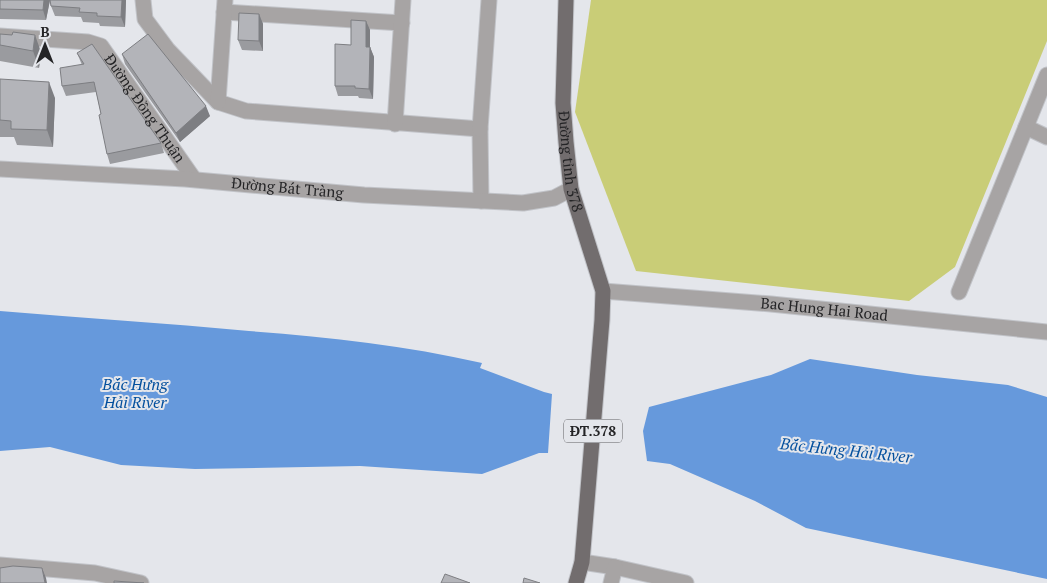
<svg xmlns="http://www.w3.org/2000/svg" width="1047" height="583" viewBox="0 0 1047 583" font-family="'PT Serif',serif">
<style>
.green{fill:#c9cd77}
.water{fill:#6699dc}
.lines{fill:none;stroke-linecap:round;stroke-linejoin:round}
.minor-casing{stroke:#c1c3c8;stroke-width:17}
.major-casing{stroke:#c1c3c8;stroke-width:17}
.minor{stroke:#a7a4a4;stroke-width:15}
.major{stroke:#726d6e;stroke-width:15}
.wall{fill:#9a9b9f}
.shaded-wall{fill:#7d7e82}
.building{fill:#b3b4b9;stroke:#7d7e82}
.labels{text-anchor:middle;stroke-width:4;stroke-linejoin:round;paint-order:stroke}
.shield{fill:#e4e6eb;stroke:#5e5e61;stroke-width:1}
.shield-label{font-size:14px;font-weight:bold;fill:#242426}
.street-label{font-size:15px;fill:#242426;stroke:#e4e6eb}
.water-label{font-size:16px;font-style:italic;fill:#04509e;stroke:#e4e6eb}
</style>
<rect width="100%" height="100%" fill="#e4e6eb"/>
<path class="green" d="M 591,0 L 1047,0 L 1047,41 L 955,267 L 909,301 L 636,271 L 575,112 Z"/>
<path class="water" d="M 0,311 C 83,318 166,323 249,331 C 328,337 404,345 482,363 L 480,368 L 544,392 L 552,394 L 548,453 L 539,453 L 482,474 L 360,466 L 195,469 L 121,465 L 50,447 L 0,451 Z
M 810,359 L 917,375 L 1008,385 L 1047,397 L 1047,579 L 806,528 L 755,501 L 670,464 L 647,461 L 643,431 L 649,407 L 771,375 Z"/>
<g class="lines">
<defs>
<g id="minor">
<path d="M 143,0 L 145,19 L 168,50 L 218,102 L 246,111 L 480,129 L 481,201"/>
<path d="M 224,12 L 402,23"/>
<path id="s1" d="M 0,36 L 88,42 L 101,46 L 194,179"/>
<path d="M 218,102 L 225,0"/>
<path d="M 395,124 L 403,0"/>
<path d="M 1026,127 L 1047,137"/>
<path d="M 480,129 L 489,0"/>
<path id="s2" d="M 0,169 L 185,179 L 364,195 L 523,203 L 554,198 L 571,189"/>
<path id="s3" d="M 603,291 L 771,304 L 1047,332"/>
<path d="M 959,292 L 1047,75"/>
<path d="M 582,562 L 615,567 L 686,583"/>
<path d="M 0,565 L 95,573 L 141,583"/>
<path d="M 611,583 L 615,567"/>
</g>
<g id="major">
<path id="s4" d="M 566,0 L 563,103 L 566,142 L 571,189 L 603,291 L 602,320 L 582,562 L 576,583"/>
</g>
</defs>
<use href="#minor" class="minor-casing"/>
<use href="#major" class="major-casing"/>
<use href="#minor" class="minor"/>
<use href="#major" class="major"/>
</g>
<path class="wall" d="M 0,0 L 50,0 L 46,20 L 0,19 Z
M 50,0 L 126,0 L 125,27 L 100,26 L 99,23 L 83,22 L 81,17 L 55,16 L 51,6 Z
M 259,14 L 263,24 L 263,51 L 242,50 L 238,40 Z
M 366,21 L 370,30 L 370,47 L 374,57 L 373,99 L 359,98 L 358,96 L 338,96 L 335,86 L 351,45 Z
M 0,34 L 41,52 L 39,68 L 0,61 Z
M 77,53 L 161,143 L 164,153 L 110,164 L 107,154 L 101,114 L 96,92 L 66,96 L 62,86 L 82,65 Z
M 122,54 L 210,116 L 180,142 L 125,64 Z
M 0,79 L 55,98 L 53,147 L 17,145 L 14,137 L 0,137 Z"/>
<path class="shaded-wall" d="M 44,0 L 50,0 L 46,20 L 43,10 Z
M 122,0 L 126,0 L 125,27 L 121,17 Z
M 259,14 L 263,24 L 263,51 L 259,41 Z
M 366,21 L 370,30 L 370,57 L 366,47 Z
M 35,35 L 41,52 L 39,68 L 33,51 Z
M 370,47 L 374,57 L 373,99 L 369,89 Z
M 49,82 L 55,98 L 53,147 L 47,130 Z
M 206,106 L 210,116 L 180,142 L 176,133 Z
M 42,568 L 46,578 L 47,583 L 45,583 Z"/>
<path class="building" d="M 0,0 L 44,0 L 43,10 L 0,9 Z
M 50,0 L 122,0 L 121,17 L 97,16 L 97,13 L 79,12 L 80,8 L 51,6 Z
M 239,13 L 259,14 L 259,41 L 238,40 Z
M 351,20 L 366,21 L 366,47 L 370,47 L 369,89 L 355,88 L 355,86 L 335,86 L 335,44 L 351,45 Z
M 13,32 L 35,35 L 33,51 L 0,45 L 0,34 L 12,35 Z
M 148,34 L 206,106 L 176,133 L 122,54 Z
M 92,44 L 161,143 L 107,154 L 99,115 L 101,114 L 94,82 L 62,86 L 60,68 L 84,64 L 77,53 Z
M 0,79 L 49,82 L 47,130 L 11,129 L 11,121 L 0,120 Z
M 13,566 L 42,568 L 45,583 L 0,583 L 0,568 Z
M 445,574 L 470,583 L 441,583 Z
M 524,578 L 540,583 L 523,583 Z
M 114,581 L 144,583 L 114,583 Z"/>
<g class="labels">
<rect class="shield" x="564" y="419.5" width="58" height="23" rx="4"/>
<g class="shield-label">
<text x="593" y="436">ĐT.378</text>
</g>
<g class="street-label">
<text dy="5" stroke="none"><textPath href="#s1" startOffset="178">Đường Đồng Thuận</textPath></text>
<text dy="5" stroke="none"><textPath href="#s4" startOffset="162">Đường tỉnh 378</textPath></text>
<text dy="5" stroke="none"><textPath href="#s2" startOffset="288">Đường Bát Tràng</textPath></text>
<text dy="5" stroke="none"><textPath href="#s3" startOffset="222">Bac Hung Hai Road</textPath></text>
</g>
<g class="water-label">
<text x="135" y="390">Bắc Hưng<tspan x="135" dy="18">Hải River</tspan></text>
<text transform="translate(846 450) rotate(6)" y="6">Bắc Hưng Hải River</text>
</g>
</g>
<g transform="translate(45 45)" stroke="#e4e6eb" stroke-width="4" paint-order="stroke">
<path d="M0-4L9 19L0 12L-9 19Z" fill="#242426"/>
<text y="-8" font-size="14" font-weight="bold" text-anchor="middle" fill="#242426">B</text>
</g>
</svg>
